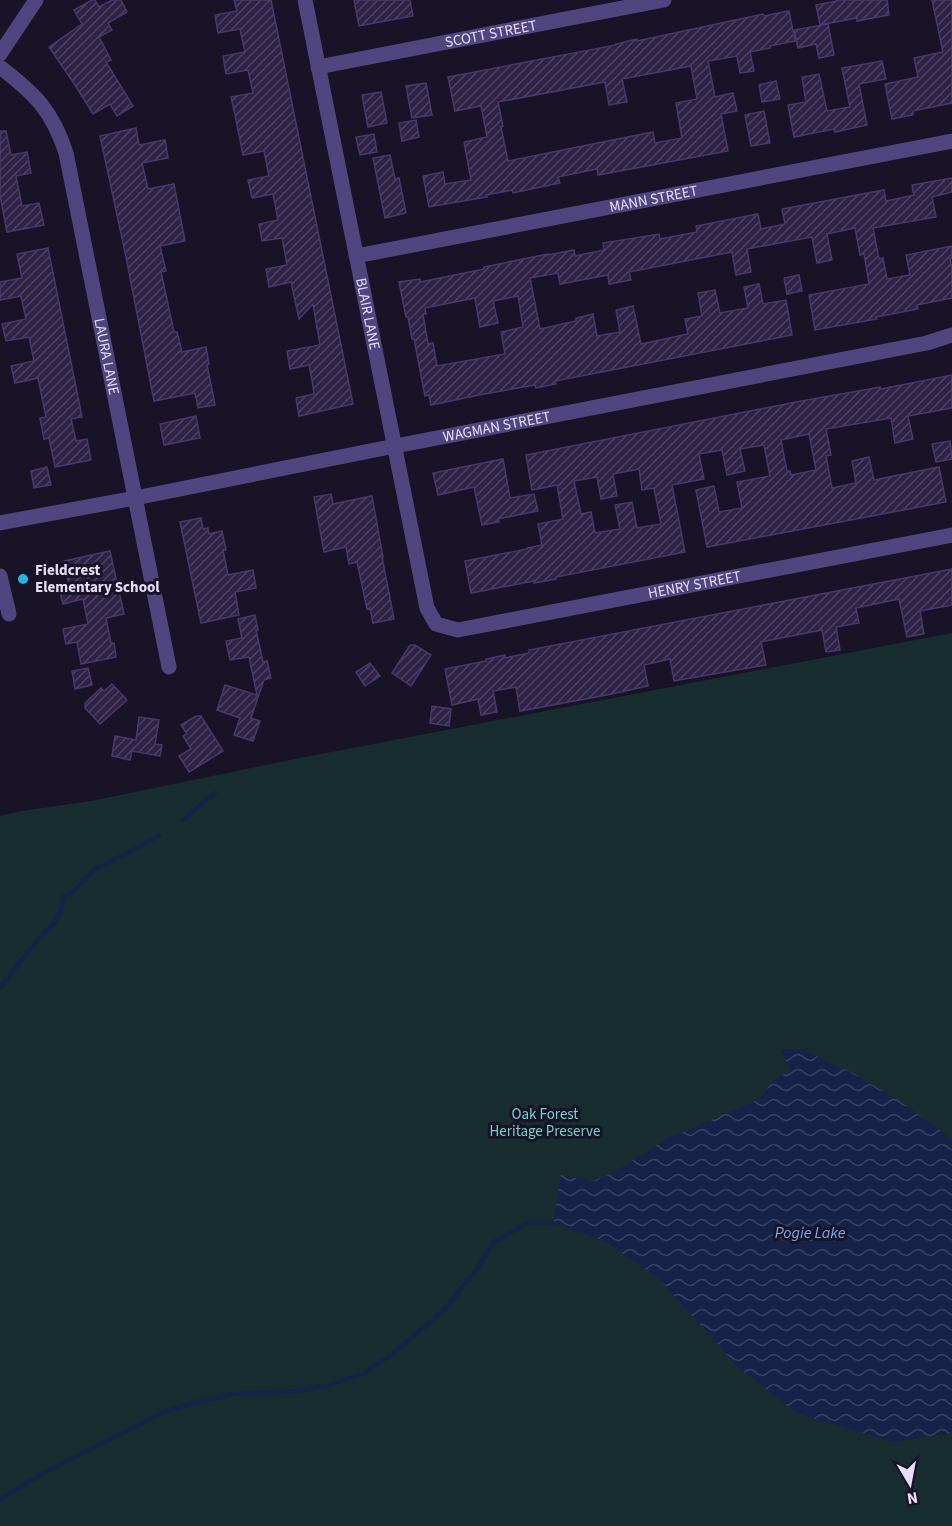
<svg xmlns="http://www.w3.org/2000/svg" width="952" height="1526" viewBox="0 0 952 1526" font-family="'Source Sans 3',sans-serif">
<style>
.park{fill:#172d30}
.water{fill:url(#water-waves)}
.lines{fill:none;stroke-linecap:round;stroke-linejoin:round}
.stream{stroke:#162348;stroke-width:4.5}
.building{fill:url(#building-hatch);stroke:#49376e;stroke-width:1.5;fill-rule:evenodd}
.minor{stroke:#4f457f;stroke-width:15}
.poi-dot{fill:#23b4e1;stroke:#191327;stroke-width:2}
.labels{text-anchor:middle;stroke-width:6;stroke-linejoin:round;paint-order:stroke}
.street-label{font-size:15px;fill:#e5defb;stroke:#191327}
.poi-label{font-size:15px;font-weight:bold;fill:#e5defb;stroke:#191327;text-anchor:start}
.park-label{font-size:15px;fill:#72d2c7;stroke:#191327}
.water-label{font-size:16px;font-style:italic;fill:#79a8ed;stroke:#191327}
</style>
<defs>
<pattern id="water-waves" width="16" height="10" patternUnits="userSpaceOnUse" patternTransform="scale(1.5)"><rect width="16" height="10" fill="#162348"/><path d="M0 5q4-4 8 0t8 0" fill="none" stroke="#384263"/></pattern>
<pattern id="building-hatch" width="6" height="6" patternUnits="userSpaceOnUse" patternTransform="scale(1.5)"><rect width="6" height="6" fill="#2e2245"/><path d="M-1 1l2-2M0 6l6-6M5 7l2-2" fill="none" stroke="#4c4261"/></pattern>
</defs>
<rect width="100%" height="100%" fill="#191327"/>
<path class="park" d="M 952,633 L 952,1526 L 0,1526 L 0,816 L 22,811 L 91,801 L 295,759 Z"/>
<path class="water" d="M 780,1049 L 801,1049 L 853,1073 L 903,1103 L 952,1139 L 952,1433 L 893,1442 L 796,1413 L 738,1367 L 658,1278 L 604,1241 L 553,1223 L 561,1175 L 594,1181 L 622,1167 L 666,1139 L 760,1099 L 774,1079 L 791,1071 Z"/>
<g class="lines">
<path class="stream" d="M 183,820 L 215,793
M 0,988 L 37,940 L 55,922 L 61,911 L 64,896 L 76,890 L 93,870 L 112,861 L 159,836
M 0,1500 L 43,1473 L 166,1411 L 196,1402 L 235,1394 L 296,1391 L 326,1386 L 363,1374 L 392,1354 L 432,1321 L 450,1303 L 477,1269 L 494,1242 L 528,1222 L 553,1223"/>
</g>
<path class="building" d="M 92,0 L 95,0 L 99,7 L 112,0 L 121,0 L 127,12 L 108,23 L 112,30 L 99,37 L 111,60 L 106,62 L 133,106 L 117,116 L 110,104 L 93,114 L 75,85 L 49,47 L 82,24 L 74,10 Z
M 234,0 L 271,0 L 353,404 L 299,416 L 296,398 L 314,394 L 312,380 L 309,365 L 290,369 L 287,351 L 320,345 L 313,304 L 299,319 L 291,282 L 269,287 L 266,269 L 287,265 L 282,238 L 262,241 L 259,224 L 278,220 L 273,194 L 252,198 L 248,180 L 269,176 L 264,151 L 243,155 L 235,115 L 231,97 L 253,93 L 248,70 L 226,74 L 223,56 L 245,52 L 240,29 L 218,33 L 215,15 L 237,11 Z
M 354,0 L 410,0 L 413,16 L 359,26 Z
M 841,0 L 887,0 L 889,15 L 857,21 L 857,18 L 820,25 L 816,5 Z
M 932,0 L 952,0 L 952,103 L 913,111 L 913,115 L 892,119 L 885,84 L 918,77 L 914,58 L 943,52 Z
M 789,11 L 795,41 L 770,46 L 770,48 L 750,52 L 754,71 L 740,73 L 737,56 L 708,61 L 715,97 L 733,93 L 737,111 L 721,114 L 728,151 L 598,175 L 597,169 L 558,177 L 560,183 L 513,193 L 512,190 L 486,195 L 487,197 L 429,207 L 423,176 L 443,172 L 445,184 L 471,180 L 464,142 L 487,137 L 481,106 L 455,111 L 448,77 L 616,45 L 616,44 L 637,39 L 637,41 L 763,14 L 764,16 ZM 691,66 L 697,99 L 676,103 L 682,138 L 655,143 L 653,132 L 508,161 L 501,127 L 503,126 L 498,102 L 605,82 L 609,105 L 627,102 L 622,79 Z
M 828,24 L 834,55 L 819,58 L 816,44 L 798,48 L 794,30 Z
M 882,61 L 886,79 L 859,84 L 867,125 L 835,132 L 834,129 L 794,137 L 788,105 L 806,102 L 802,77 L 819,74 L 827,111 L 850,107 L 842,68 Z
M 776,81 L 780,99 L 762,102 L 759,85 Z
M 426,83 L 432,115 L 412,118 L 406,86 Z
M 381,92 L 387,123 L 368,127 L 362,95 Z
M 764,111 L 770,143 L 751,146 L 745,115 Z
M 416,120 L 419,137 L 402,141 L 399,123 Z
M 136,128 L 139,145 L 165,140 L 168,158 L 142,163 L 148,189 L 174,184 L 185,241 L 160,246 L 166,271 L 161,272 L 174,332 L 177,332 L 182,352 L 206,347 L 209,364 L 207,365 L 215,405 L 198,408 L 195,393 L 154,401 L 126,257 L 100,136 Z
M 0,131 L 6,131 L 11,155 L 27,152 L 31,173 L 16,176 L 22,206 L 39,203 L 44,225 L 7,232 L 0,195 Z
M 374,134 L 377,152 L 360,155 L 356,137 Z
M 390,155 L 395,179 L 399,178 L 406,213 L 385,218 L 373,158 Z
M 952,178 L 952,192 L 932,197 L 936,217 L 873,228 L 879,259 L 883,258 L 887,279 L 910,275 L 906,255 L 952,246 L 952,258 L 950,259 L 952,269 L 952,298 L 917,305 L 918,309 L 876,317 L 877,319 L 815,330 L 809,295 L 869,284 L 864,254 L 860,255 L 855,228 L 827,234 L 832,260 L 817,263 L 812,237 L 747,249 L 751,272 L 736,275 L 732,252 L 629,272 L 631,280 L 609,284 L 608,275 L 560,284 L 558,273 L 530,278 L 540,329 L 576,321 L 576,318 L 593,314 L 597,336 L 620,332 L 616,310 L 633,306 L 641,344 L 688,334 L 685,319 L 702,316 L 698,293 L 715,290 L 720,313 L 748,308 L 744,287 L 759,284 L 763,304 L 786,300 L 792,335 L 555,381 L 556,384 L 536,388 L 535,385 L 479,395 L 431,405 L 429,395 L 425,396 L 414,339 L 412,339 L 408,317 L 406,317 L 399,282 L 420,279 L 420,282 L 484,269 L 484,267 L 548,254 L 548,255 L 574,250 L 575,256 L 604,250 L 603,243 L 659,234 L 660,239 L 697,232 L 696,226 L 758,214 L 761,229 L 785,224 L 782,209 L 884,190 L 886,201 L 914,195 L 912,185 ZM 518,296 L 523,327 L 501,332 L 505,354 L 437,366 L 433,343 L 428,344 L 423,314 L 426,314 L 425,308 L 475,298 L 480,327 L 498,323 L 493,301 Z
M 48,248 L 82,417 L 71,419 L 76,441 L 87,439 L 91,460 L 55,467 L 49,438 L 44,439 L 40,418 L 46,417 L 38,378 L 15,383 L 11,366 L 34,361 L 29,337 L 6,341 L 2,324 L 26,319 L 21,296 L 0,300 L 0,282 L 22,278 L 17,254 Z
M 799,275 L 802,291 L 787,294 L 784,278 Z
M 952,375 L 952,408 L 908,416 L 913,439 L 895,443 L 891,418 L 826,429 L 831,455 L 826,456 L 832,488 L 856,483 L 852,461 L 869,457 L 874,480 L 939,467 L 946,502 L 707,547 L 696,490 L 714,486 L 719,512 L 742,508 L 737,482 L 770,476 L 764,445 L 740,449 L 745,471 L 727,475 L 722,450 L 699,454 L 704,479 L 672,485 L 685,552 L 556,577 L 556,579 L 534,583 L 534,581 L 471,593 L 465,561 L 527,549 L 527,548 L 542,545 L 538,524 L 563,519 L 557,485 L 532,490 L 526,455 L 796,402 L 880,387 L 881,389 ZM 809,434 L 816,470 L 791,475 L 790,471 L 787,471 L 781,440 ZM 639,469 L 642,490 L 654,488 L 661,524 L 637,528 L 632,502 L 615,505 L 620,529 L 595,533 L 591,512 L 581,514 L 574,481 L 597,477 L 601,499 L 617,496 L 613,474 Z
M 196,416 L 200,438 L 164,445 L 160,424 Z
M 950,441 L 952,459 L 936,462 L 932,444 Z
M 503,459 L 510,498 L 534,494 L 538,511 L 498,519 L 499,522 L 482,525 L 474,487 L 438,495 L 433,473 Z
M 47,467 L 51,485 L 34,488 L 31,471 Z
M 331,494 L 333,504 L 372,496 L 383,557 L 382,557 L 394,619 L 373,623 L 370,608 L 367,609 L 357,562 L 349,564 L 346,547 L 324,552 L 314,497 Z
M 201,518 L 203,529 L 208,528 L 209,534 L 222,531 L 226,550 L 223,550 L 228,575 L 253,570 L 256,588 L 235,592 L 239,615 L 201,623 L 180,522 Z
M 110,551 L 124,614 L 106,618 L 111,643 L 114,643 L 116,657 L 81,664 L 77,642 L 66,644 L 63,629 L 88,624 L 83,599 L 63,604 L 59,589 L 69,586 L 64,561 Z
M 952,569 L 952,605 L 920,611 L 924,634 L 907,637 L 899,599 L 856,608 L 859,623 L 836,627 L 840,650 L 826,652 L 822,630 L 761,642 L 766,665 L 674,681 L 670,659 L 644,665 L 648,686 L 612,694 L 520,711 L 516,687 L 493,691 L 497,712 L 481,715 L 478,699 L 452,705 L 445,669 L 486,661 L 486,659 L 505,655 L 505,658 L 529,653 L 529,650 Z
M 255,615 L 258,630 L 256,630 L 263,662 L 267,661 L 271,678 L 264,680 L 251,718 L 260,721 L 253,741 L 234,735 L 240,718 L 217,710 L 225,685 L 257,695 L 249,657 L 230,660 L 226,641 L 242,638 L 238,619 Z
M 410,645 L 415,645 L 431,655 L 411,686 L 392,673 Z
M 370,663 L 380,676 L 365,686 L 356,672 Z
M 88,668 L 92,685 L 75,689 L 72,671 Z
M 112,684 L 127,700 L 100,724 L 85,708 L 85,703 L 101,688 L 104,691 Z
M 432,706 L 451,709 L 449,726 L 430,723 Z
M 196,716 L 201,716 L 223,751 L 189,772 L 179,756 L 191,749 L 183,736 L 187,734 L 181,725 Z
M 139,717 L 159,720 L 155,744 L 162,745 L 160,756 L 132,751 L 130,760 L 112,756 L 115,736 L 136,740 Z"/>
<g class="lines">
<g class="minor">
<path id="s1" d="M 305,0 L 427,608 L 436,624 L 458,630 L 952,535"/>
<path d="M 0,54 L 36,0"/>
<path id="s2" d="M 0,67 C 35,94 52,110 66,153 L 169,667"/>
<path id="s3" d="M 318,67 L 664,0"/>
<path id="s4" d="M 356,256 L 952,141"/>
<path id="s5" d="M 0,523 L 135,498 L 380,449 L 927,343 L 952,335"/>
<path d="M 0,576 L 9,614"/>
</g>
</g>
<circle class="poi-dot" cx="23" cy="579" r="6"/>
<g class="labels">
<g class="street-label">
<text dy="5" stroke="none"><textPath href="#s3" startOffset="176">SCOTT STREET</textPath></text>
<text dy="5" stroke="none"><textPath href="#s4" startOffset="303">MANN STREET</textPath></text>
<text dy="5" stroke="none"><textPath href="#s1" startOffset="320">BLAIR LANE</textPath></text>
<text dy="5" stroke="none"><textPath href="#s2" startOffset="318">LAURA LANE</textPath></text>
<text dy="5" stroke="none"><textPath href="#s5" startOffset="506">WAGMAN STREET</textPath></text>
<text dy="5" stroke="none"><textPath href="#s1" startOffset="902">HENRY STREET</textPath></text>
</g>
<g class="poi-label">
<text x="35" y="575">Fieldcrest<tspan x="35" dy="17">Elementary School</tspan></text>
</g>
<g class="park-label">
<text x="545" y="1119">Oak Forest<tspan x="545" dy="17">Heritage Preserve</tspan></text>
</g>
<g class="water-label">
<text x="810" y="1238">Pogie Lake</text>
</g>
</g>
<g transform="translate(910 1484) rotate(170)" stroke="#191327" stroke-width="4.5" paint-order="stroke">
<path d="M0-4.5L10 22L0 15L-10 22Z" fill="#e5defb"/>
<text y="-9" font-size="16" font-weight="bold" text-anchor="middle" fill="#e5defb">N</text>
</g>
</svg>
